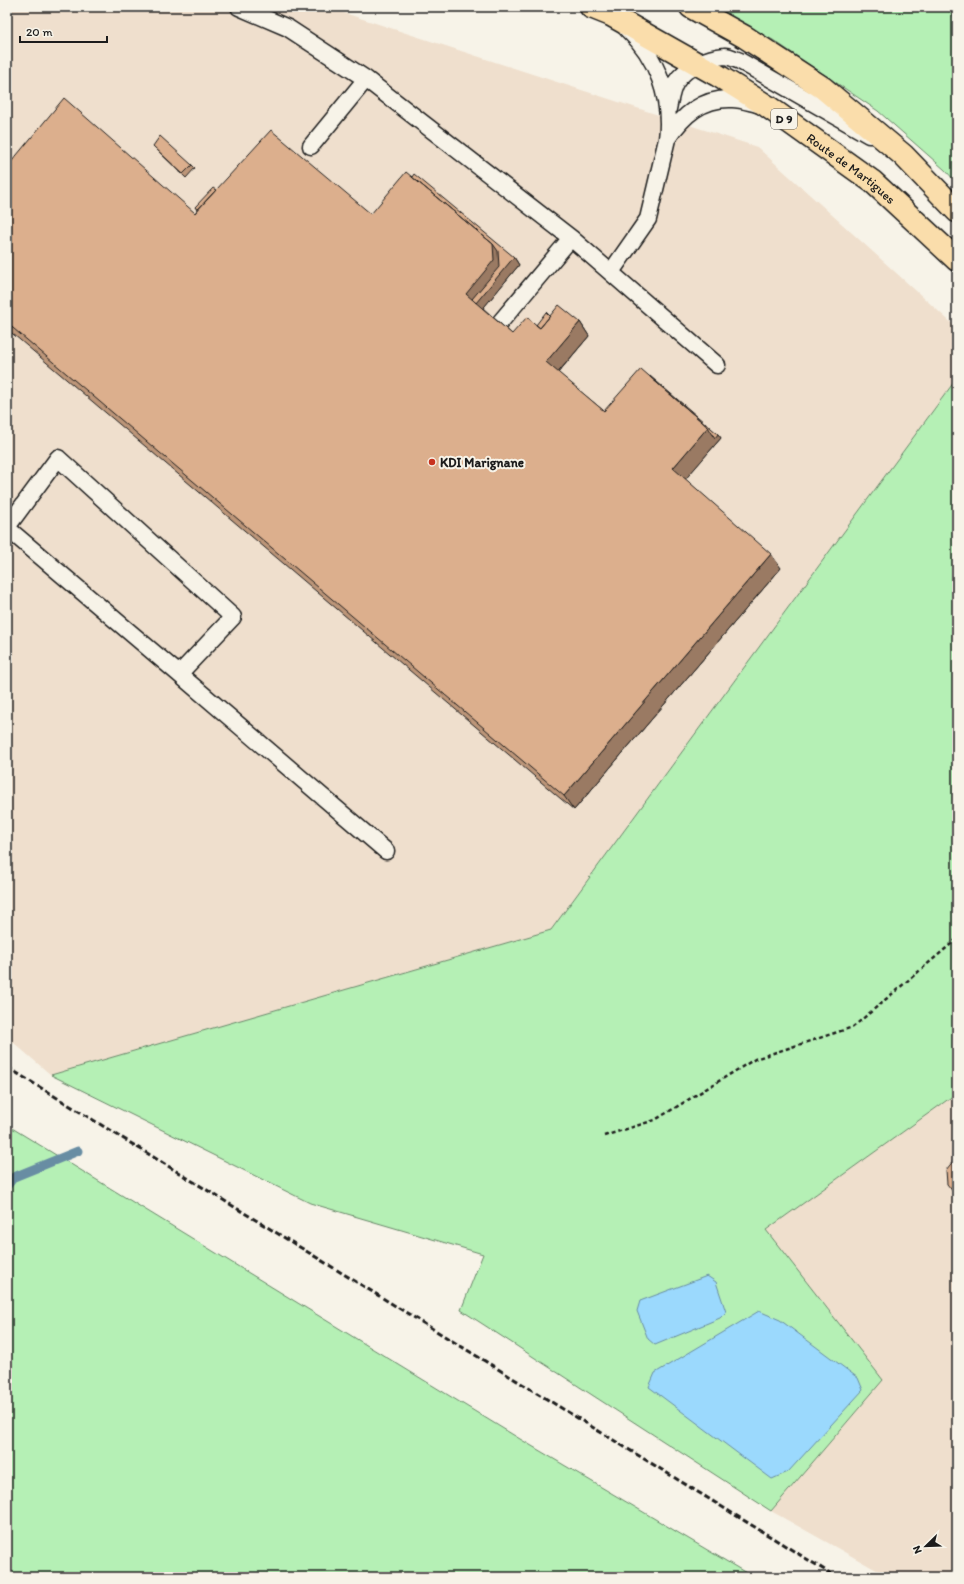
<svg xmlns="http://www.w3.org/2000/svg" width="964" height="1584" viewBox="0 0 964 1584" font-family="Itim,sans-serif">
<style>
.built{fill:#efdfcd}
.green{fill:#b5f0b5;stroke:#688668}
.water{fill:#9bd9fd;stroke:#688da3}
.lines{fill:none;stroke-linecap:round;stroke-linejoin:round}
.stream{stroke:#688da3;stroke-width:9}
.lane-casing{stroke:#1c1c1c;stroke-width:19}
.primary-casing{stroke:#1c1c1c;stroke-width:25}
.path{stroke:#1c1c1c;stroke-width:2.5;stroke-dasharray:4 3;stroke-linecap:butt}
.lane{stroke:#f7f3e8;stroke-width:16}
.primary{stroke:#faddab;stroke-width:22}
.rail{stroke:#1c1c1c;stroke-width:3;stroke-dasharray:6 3;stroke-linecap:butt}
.wall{fill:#bd9679;stroke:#1c1c1c}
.shaded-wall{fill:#9a7a63;stroke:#1c1c1c}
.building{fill:#dcaf8d;stroke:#1c1c1c}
.poi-dot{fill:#c8321e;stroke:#f7f3e8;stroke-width:1.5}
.labels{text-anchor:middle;stroke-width:4;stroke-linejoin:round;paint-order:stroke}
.shield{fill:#f7f3e8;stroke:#5e5c59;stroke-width:1}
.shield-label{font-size:12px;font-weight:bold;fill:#1c1c1c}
.street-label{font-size:13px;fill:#1c1c1c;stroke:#f7f3e8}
.poi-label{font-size:13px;font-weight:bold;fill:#1c1c1c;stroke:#f7f3e8;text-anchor:start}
</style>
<rect width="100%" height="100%" fill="#f7f3e8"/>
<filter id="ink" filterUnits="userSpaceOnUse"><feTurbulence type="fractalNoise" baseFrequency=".025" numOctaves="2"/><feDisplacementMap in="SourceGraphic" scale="8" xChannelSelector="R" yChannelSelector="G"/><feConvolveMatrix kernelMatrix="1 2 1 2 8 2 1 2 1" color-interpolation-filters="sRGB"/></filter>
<g filter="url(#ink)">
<path class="built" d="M 7,7 L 326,7 L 757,147 L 957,328 L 957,378 L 551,930 L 51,1075 L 7,1037 Z
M 957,1093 L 957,1577 L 889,1577 L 771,1511 L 883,1380 L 766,1230 Z"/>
<path class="green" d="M 711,7 L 946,7 L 957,21 L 957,183 L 945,170 L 878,111 L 773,40 Z
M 957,378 L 957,1093 L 766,1230 L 883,1380 L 771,1511 L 461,1310 L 483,1254 L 310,1203 L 51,1075 L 551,930 Z
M 7,1125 L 520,1439 L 753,1577 L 7,1577 Z"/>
<path class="water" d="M 707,1276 L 716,1282 L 726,1312 L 720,1318 L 655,1345 L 648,1339 L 637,1311 L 640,1301 Z
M 759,1311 L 780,1320 L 858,1378 L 863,1390 L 788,1472 L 772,1479 L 649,1387 L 655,1373 Z"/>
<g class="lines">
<path class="stream" d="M 7,1186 L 14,1177 L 78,1151"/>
<defs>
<path id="lane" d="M 239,7 L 288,28 L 366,79 L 571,238 L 717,365
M 627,29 C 657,56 672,99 667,139 C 683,115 702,98 732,99 C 740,99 749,102 757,104
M 668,109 C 670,100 671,90 676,82 C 685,68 707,57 725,56 C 729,56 735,59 740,61 L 869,135
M 311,146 L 366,79
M 611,272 L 648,219 L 667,139
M 497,326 L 571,238
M 7,527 L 58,458 L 233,617 L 179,674 L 7,528
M 179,674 L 386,851"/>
<g id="primary">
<path id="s1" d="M 591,7 L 611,15 L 717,75 L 767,106 L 873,182 L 957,260"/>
<path d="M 691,7 L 745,37 L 823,88 L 903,155 L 957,211"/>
</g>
</defs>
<use href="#lane" class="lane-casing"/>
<use href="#primary" class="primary-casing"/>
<path class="path" d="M 604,1136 L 655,1120 L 755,1059 L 853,1027 L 957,939"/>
<use href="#lane" class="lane"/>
<use href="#primary" class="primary"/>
<path class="rail" d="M 7,1067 L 836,1577"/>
</g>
<path class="wall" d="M 153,146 L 192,165 L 195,168 L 186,178 L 156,149 Z
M 7,167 L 195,213 L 197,210 L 195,207 L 216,190 L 371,214 L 514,257 L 519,265 L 483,308 L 512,334 L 536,325 L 550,316 L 580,322 L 589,336 L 558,373 L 604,411 L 718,434 L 721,438 L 685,479 L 781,568 L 574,810 L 7,329 Z
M 957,1159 L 957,1198 L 951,1189 Z"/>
<path class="shaded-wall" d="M 493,244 L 514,257 L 519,265 L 480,312 L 466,294 Z
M 580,322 L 589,336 L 555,376 L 546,362 Z
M 708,427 L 718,434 L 721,438 L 683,482 L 673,468 Z
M 771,554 L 781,568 L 574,810 L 564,796 Z"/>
<path class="building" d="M 64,98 L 195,213 L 271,130 L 371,214 L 406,172 L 493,244 L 494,260 L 466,294 L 512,334 L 527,317 L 540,328 L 559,305 L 580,322 L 546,362 L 604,411 L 641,369 L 708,427 L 673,468 L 771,554 L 564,796 L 7,323 L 7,167 Z
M 160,136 L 192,165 L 183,174 L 153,146 Z
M 414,174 L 514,257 L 476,303 L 472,299 L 499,267 L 498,251 L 493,244 L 412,177 Z
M 213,188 L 216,190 L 198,209 L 195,207 Z
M 546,312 L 550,316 L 540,328 L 536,325 Z
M 650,376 L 718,434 L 715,438 L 708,427 L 650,377 Z
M 957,1159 L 957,1194 L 951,1189 L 947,1184 L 946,1170 L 954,1160 Z"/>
</g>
<circle class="poi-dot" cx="432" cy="462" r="4"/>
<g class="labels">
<rect class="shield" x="771" y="109" width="26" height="20" rx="3"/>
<g class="shield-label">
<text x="784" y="123">D 9</text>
</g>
<g class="street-label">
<text dy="5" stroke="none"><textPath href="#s1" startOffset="307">Route de Martigues</textPath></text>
</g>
<g class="poi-label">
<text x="440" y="467">KDI Marignane</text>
</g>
</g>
<rect width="964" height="1584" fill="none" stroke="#f7f3e8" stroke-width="24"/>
<rect x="12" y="12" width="940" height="1560" fill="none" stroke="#1c1c1c" stroke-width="1.5" filter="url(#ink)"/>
<g transform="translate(926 1546) rotate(247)" stroke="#f7f3e8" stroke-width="3" paint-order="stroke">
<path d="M0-3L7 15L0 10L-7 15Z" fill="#1c1c1c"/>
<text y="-6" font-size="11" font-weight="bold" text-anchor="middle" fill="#1c1c1c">N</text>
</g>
<path d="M20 36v6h87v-6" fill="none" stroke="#1c1c1c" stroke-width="2"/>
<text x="26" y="36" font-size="12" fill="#1c1c1c" stroke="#f7f3e8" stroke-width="3" paint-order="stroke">20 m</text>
</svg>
